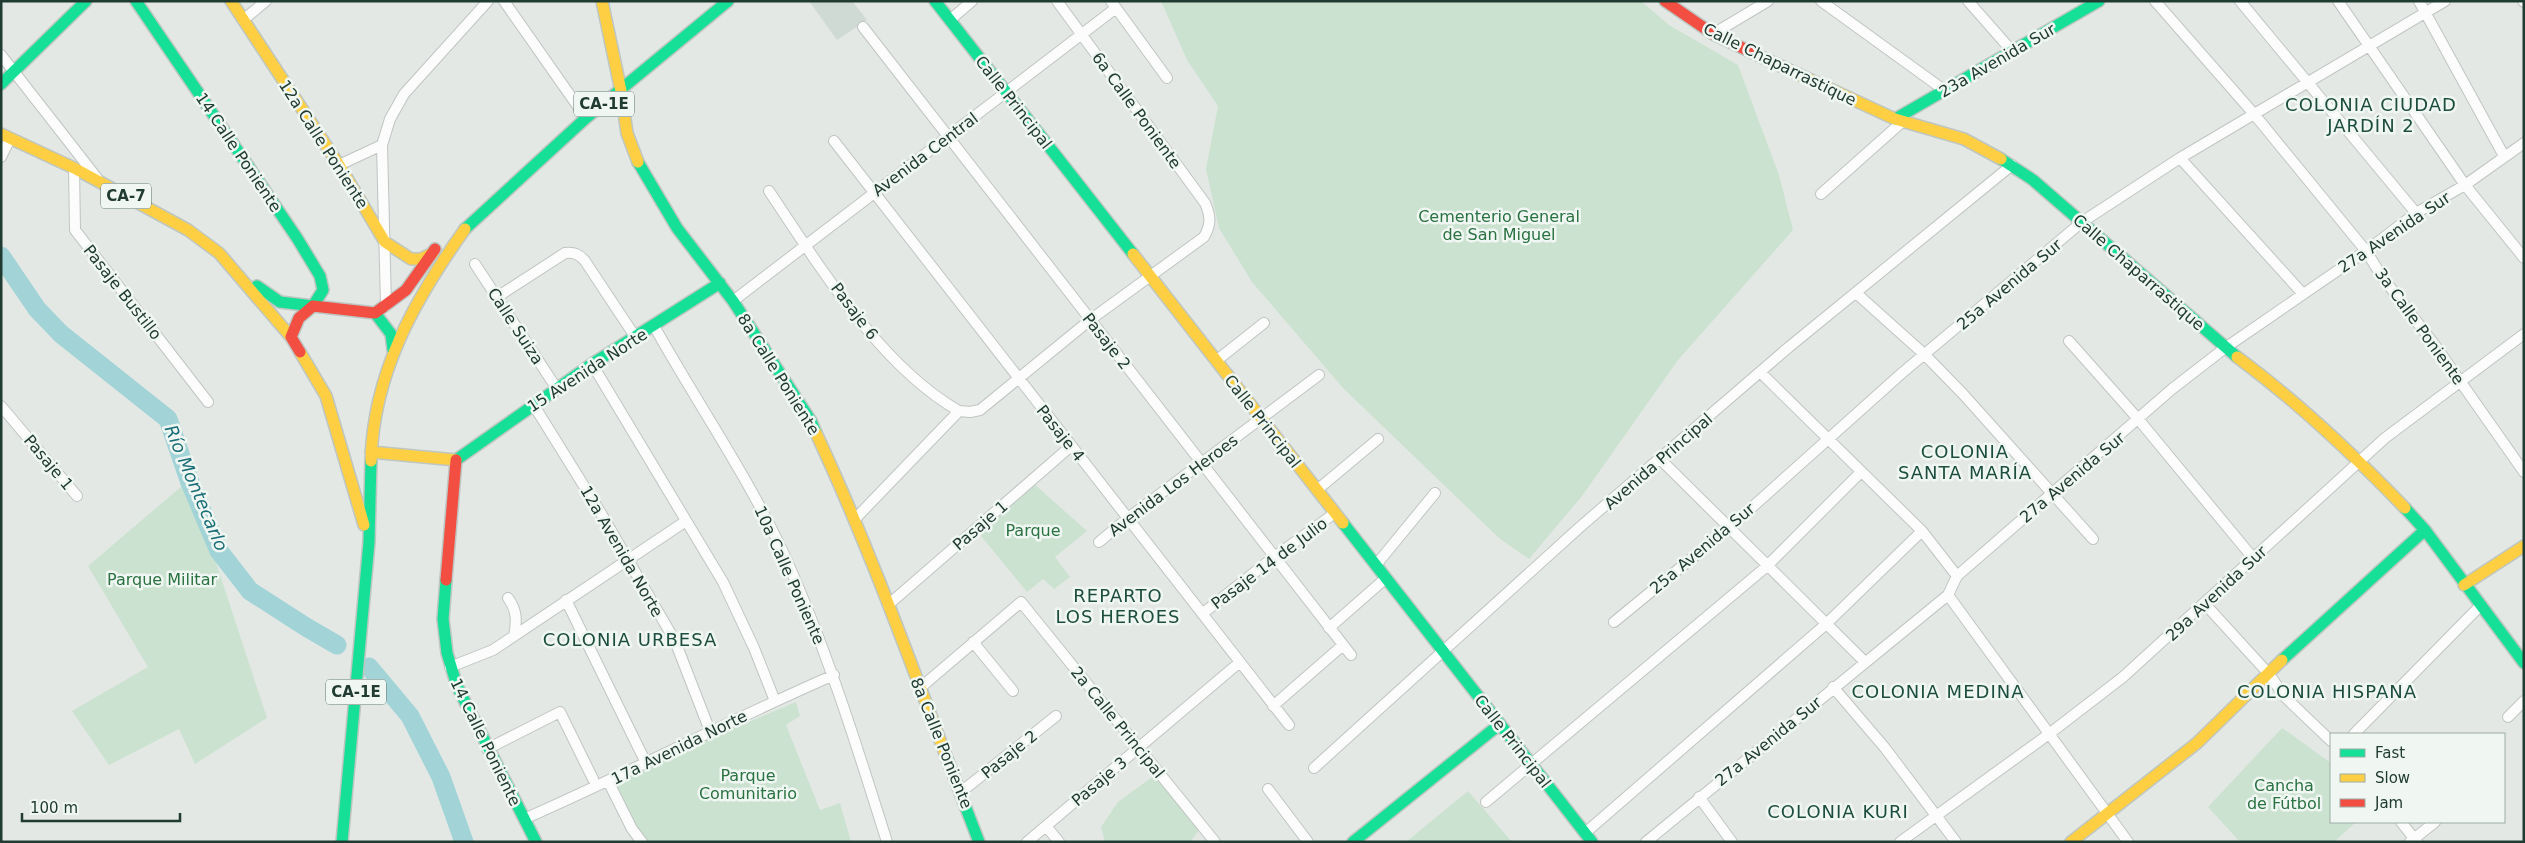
<svg xmlns="http://www.w3.org/2000/svg" width="2525" height="843" viewBox="0 0 2525 843" font-family="'DejaVu Sans',sans-serif">
<style>
.built{fill:#d0dad5}
.green{fill:#cbe2d0}
.lines{fill:none;stroke-linecap:round;stroke-linejoin:round}
.river{stroke:#a2d4d7;stroke-width:19}
.street-casing{stroke:#c0c5c2;stroke-width:12}
.fast-casing{stroke:#bec6c2;stroke-width:14}
.slow-casing{stroke:#bec6c2;stroke-width:14}
.jam-casing{stroke:#bec6c2;stroke-width:14}
.street{stroke:#fbfcfb;stroke-width:10}
.fast{stroke:#16e098;stroke-width:11}
.slow{stroke:#ffcf43;stroke-width:11}
.jam{stroke:#f24e42;stroke-width:11}
.labels{text-anchor:middle;stroke-width:5;stroke-linejoin:round;paint-order:stroke}
.shield{fill:#f0f7f3;stroke:#5e736c;stroke-width:1}
.shield-label{font-size:15px;font-weight:bold;fill:#203b32}
.street-label{font-size:16px;fill:#203b32;stroke:#f0f7f3}
.park-label{font-size:16px;fill:#2a7241;stroke:#f0f7f3}
.neighbourhood-label{font-size:18px;letter-spacing:1px;fill:#1c4d3e;stroke:#f0f7f3}
.water-label{font-size:18px;font-style:italic;fill:#1a6e77;stroke:#f0f7f3}
</style>
<rect width="100%" height="100%" fill="#e3e8e5"/>
<path class="built" d="M 809,1 L 852,1 L 867,20 L 837,40 Z"/>
<path class="green" d="M 1161,1 L 1641,1 L 1669,25 L 1738,65 L 1779,175 L 1793,230 L 1678,360 L 1582,496 L 1529,559 L 1499,538 L 1343,388 L 1252,282 L 1219,228 L 1206,169 L 1218,106 L 1187,60 Z
M 189,480 L 267,718 L 195,764 L 179,729 L 109,765 L 72,711 L 148,667 L 88,566 Z
M 1034,484 L 1087,531 L 1055,557 L 1070,577 L 1054,589 L 1043,579 L 1027,592 L 981,536 L 996,516 Z
M 796,702 L 800,716 L 786,725 L 820,810 L 840,803 L 851,842 L 644,842 L 608,781 Z
M 2282,728 L 2331,763 L 2331,822 L 2356,822 L 2334,842 L 2240,842 L 2208,807 Z
M 1159,772 L 1202,826 L 1190,842 L 1105,842 L 1101,827 L 1118,802 Z
M 1468,791 L 1512,842 L 1406,842 Z"/>
<g class="lines">
<path class="river" d="M 1,256 L 37,309 L 61,334 L 168,419 L 189,480 L 219,551 L 250,591 L 306,627 L 337,645
M 369,667 L 410,716 L 441,777 L 464,842"/>
<defs>
<path id="street" d="M 504,1 L 586,118
M 1111,1 L 1167,78
M 1821,1 L 1944,90
M 1968,1 L 2012,51
M 2155,1 L 2254,114 L 2366,251 L 2383,278 L 2434,344 L 2524,472
M 2240,1 L 2416,213
M 2338,1 L 2465,185 L 2524,258
M 2419,1 L 2504,156
M 2523,1 L 2524,2
M 243,20 L 266,1
M 950,20 L 972,1
M 863,27 L 1351,655
M 1713,34 L 1768,1
M 1,55 L 97,178
M 834,141 L 1289,725
M 1,157 L 10,139
M 2180,158 L 2303,294
M 339,165 L 382,145
M 74,168 L 75,230 L 208,402
M 769,191 C 820,267 880,366 959,411 L 970,412 L 980,410 L 1090,320 L 1204,237 C 1211,225 1211,216 1205,203 L 1057,1
M 1821,194 L 1902,122
M 475,264 L 557,389
M 1856,293 L 1924,354 L 1963,394 L 2093,539
M 497,297 L 565,253 C 574,252 579,254 585,261 L 636,338
M 733,301 L 1116,8
M 386,306 L 382,145 L 390,119 L 404,94 L 488,1
M 654,326 C 696,401 745,472 782,550 C 825,644 856,743 887,842
M 2069,341 L 2139,420 L 2253,558
M 1216,361 L 1264,323
M 592,364 L 723,582 L 754,648 L 775,701
M 1760,372 L 1922,531 L 1957,576
M 533,404 L 602,515 L 675,641 L 710,731
M 1,406 L 77,496
M 1660,459 L 1865,662
M 1317,490 L 1378,439
M 854,520 L 959,411
M 1099,542 L 1128,518 L 1319,375
M 1376,565 L 1435,493
M 1948,595 L 2128,842
M 508,598 C 517,610 517,621 514,636
M 566,600 L 646,763
M 2205,604 L 2268,673 L 2286,698 L 2331,741
M 888,605 L 1071,446
M 1202,614 L 1274,557 L 1335,513
M 1614,622 L 1730,527 L 1902,373 L 2082,222 L 2180,158 L 2445,1
M 1329,628 L 1386,578
M 973,642 L 1013,691
M 450,667 L 493,650 L 686,521
M 1833,687 L 1885,748 L 1956,842
M 920,688 L 1021,602 L 1215,842
M 1273,706 L 1343,645
M 2508,717 L 2524,701
M 2354,734 L 2480,606
M 487,749 L 560,712 L 593,779
M 1314,768 L 1580,527 L 1789,347 L 2012,165
M 608,781 L 632,829 L 642,842
M 1268,789 L 1308,842
M 961,792 L 1056,716
M 1699,797 L 1732,842
M 1486,802 L 1766,567 L 1860,473
M 524,819 C 629,773 730,720 834,675
M 2401,822 L 2417,842
M 1046,826 L 1059,842
M 1585,833 L 1825,625 L 1922,531
M 1027,842 L 1240,662
M 1646,842 L 1948,595 L 1957,576 L 2172,389 L 2225,348 L 2366,251 L 2416,213 L 2465,185 L 2524,143
M 1900,842 L 2049,734 L 2123,677 L 2385,438 L 2524,334
M 2410,842 L 2435,822"/>
<path id="fast" d="M 136,1 L 297,238 L 320,276 L 323,290 L 313,306
M 935,1 L 1133,254
M 1,84 L 86,1
M 1895,119 L 2099,1
M 2001,159 L 2033,180 L 2237,357
M 638,162 L 677,228 L 733,301 L 811,421 L 816,433
M 465,229 L 586,118 L 728,1
M 257,286 L 280,302 L 313,306
M 375,313 L 391,334 L 393,350
M 456,460 L 592,364 L 720,283
M 2405,508 L 2425,530 L 2524,663
M 1343,523 L 1592,842
M 446,580 L 443,619 L 447,653 L 457,686 L 536,842
M 2282,660 L 2425,530
M 946,756 L 979,842
M 342,842 L 369,542 L 371,461
M 1353,842 L 1500,724"/>
<path id="slow" d="M 231,1 L 339,165 L 385,242 L 411,259 L 421,259 L 433,253
M 602,1 L 621,91 L 627,133 L 638,162
M 1785,68 L 1895,119 L 1964,139 L 2001,159
M 1,134 L 74,168 L 188,230 L 219,253 L 291,337
M 1133,254 L 1343,523
M 300,352 L 326,396 L 364,525
M 2237,357 C 2298,402 2352,453 2405,508
M 816,433 C 865,538 905,647 946,756
M 371,452 L 456,460
M 371,461 C 373,373 415,299 465,229
M 2464,585 L 2524,546
M 2071,842 L 2197,743 L 2282,660"/>
<path id="jam" d="M 1665,1 L 1713,34 L 1785,68
M 300,352 L 291,337 L 299,318 L 313,306 L 375,313 L 406,290 L 435,249
M 446,580 L 456,460"/>
</defs>
<use href="#street" class="street-casing"/>
<use href="#fast" class="fast-casing"/>
<use href="#slow" class="slow-casing"/>
<use href="#jam" class="jam-casing"/>
<use href="#street" class="street"/>
<use href="#fast" class="fast"/>
<use href="#slow" class="slow"/>
<use href="#jam" class="jam"/>
</g>
<g class="labels">
<g class="shield">
<rect x="574" y="91.5" width="60" height="25" rx="4"/>
<rect x="101" y="183.5" width="50" height="25" rx="4"/>
<rect x="326" y="679.5" width="60" height="25" rx="4"/>
</g>
<g class="shield-label">
<text x="604" y="109">CA-1E</text>
<text x="126" y="201">CA-7</text>
<text x="356" y="697">CA-1E</text>
</g>
<g class="street-label">
<text transform="translate(1997 60) rotate(-30)" y="6">23a Avenida Sur</text>
<text transform="translate(1780 64) rotate(26)" y="6">Calle Chaparrastique</text>
<text transform="translate(1014 102) rotate(52)" y="6">Calle Principal</text>
<text transform="translate(1137 110) rotate(54)" y="6">6a Calle Poniente</text>
<text transform="translate(324 144) rotate(57)" y="6">12a Calle Poniente</text>
<text transform="translate(239 152) rotate(56)" y="6">14 Calle Poniente</text>
<text transform="translate(925 154) rotate(-37)" y="6">Avenida Central</text>
<text transform="translate(2394 232) rotate(-34)" y="6">27a Avenida Sur</text>
<text transform="translate(2139 272) rotate(41)" y="6">Calle Chaparrastique</text>
<text transform="translate(2009 284) rotate(-40)" y="6">25a Avenida Sur</text>
<text transform="translate(123 292) rotate(52)" y="6">Pasaje Bustillo</text>
<text transform="translate(855 311) rotate(53)" y="6">Pasaje 6</text>
<text transform="translate(516 326) rotate(57)" y="6">Calle Suiza</text>
<text transform="translate(2420 326) rotate(54)" y="6">3a Calle Poniente</text>
<text transform="translate(1107 341) rotate(52)" y="6">Pasaje 2</text>
<text transform="translate(587 370) rotate(-33)" y="6">15 Avenida Norte</text>
<text transform="translate(779 374) rotate(58)" y="6">8a Calle Poniente</text>
<text transform="translate(1263 421) rotate(52)" y="6">Calle Principal</text>
<text transform="translate(1061 433) rotate(52)" y="6">Pasaje 4</text>
<text transform="translate(1658 461) rotate(-41)" y="6">Avenida Principal</text>
<text transform="translate(49 462) rotate(50)" y="6">Pasaje 1</text>
<text transform="translate(2072 477) rotate(-40)" y="6">27a Avenida Sur</text>
<text transform="translate(1173 485) rotate(-37)" y="6">Avenida Los Heroes</text>
<text transform="translate(980 525) rotate(-41)" y="6">Pasaje 1</text>
<text transform="translate(1702 548) rotate(-40)" y="6">25a Avenida Sur</text>
<text transform="translate(622 551) rotate(60)" y="6">12a Avenida Norte</text>
<text transform="translate(1269 563) rotate(-37)" y="6">Pasaje 14 de Julio</text>
<text transform="translate(790 575) rotate(66)" y="6">10a Calle Poniente</text>
<text transform="translate(2216 593) rotate(-43)" y="6">29a Avenida Sur</text>
<text transform="translate(1118 722) rotate(51)" y="6">2a Calle Principal</text>
<text transform="translate(1513 741) rotate(52)" y="6">Calle Principal</text>
<text transform="translate(1768 741) rotate(-39)" y="6">27a Avenida Sur</text>
<text transform="translate(486 742) rotate(64)" y="6">14 Calle Poniente</text>
<text transform="translate(942 743) rotate(68)" y="6">8a Calle Poniente</text>
<text transform="translate(679 747) rotate(-26)" y="6">17a Avenida Norte</text>
<text transform="translate(1009 754) rotate(-39)" y="6">Pasaje 2</text>
<text transform="translate(1099 781) rotate(-40)" y="6">Pasaje 3</text>
</g>
<g class="park-label">
<text x="1499" y="222">Cementerio General<tspan x="1499" dy="18">de San Miguel</tspan></text>
<text x="1033" y="536">Parque</text>
<text x="162" y="585">Parque Militar</text>
<text x="748" y="781">Parque<tspan x="748" dy="18">Comunitario</tspan></text>
<text x="2284" y="791">Cancha<tspan x="2284" dy="18">de Fútbol</tspan></text>
</g>
<g class="neighbourhood-label">
<text x="2371" y="111">COLONIA CIUDAD<tspan x="2371" dy="21">JARDÍN 2</tspan></text>
<text x="1965" y="458">COLONIA<tspan x="1965" dy="21">SANTA MARÍA</tspan></text>
<text x="1118" y="602">REPARTO<tspan x="1118" dy="21">LOS HEROES</tspan></text>
<text x="630" y="646">COLONIA URBESA</text>
<text x="1938" y="698">COLONIA MEDINA</text>
<text x="2327" y="698">COLONIA HISPANA</text>
<text x="1838" y="818">COLONIA KURI</text>
</g>
<g class="water-label">
<text transform="translate(196 488) rotate(67)" y="6">Río Montecarlo</text>
</g>
</g>
<rect width="2525" height="843" fill="none" stroke="#203b32" stroke-width="5"/>
<rect x="2330" y="733" width="175" height="90" fill="#f0f7f3" stroke="#9daca6"/>
<rect x="2340" y="749" width="25" height="8" fill="#16e098" stroke="#9daca6"/>
<text x="2375" y="758" font-size="15" fill="#203b32">Fast</text>
<rect x="2340" y="774" width="25" height="8" fill="#ffcf43" stroke="#9daca6"/>
<text x="2375" y="783" font-size="15" fill="#203b32">Slow</text>
<rect x="2340" y="799" width="25" height="8" fill="#f24e42" stroke="#9daca6"/>
<text x="2375" y="808" font-size="15" fill="#203b32">Jam</text>
<path d="M22 813v8h158v-8" fill="none" stroke="#203b32" stroke-width="2.5"/>
<text x="30" y="813" font-size="15" fill="#203b32" stroke="#f0f7f3" stroke-width="4" paint-order="stroke">100 m</text>
</svg>
